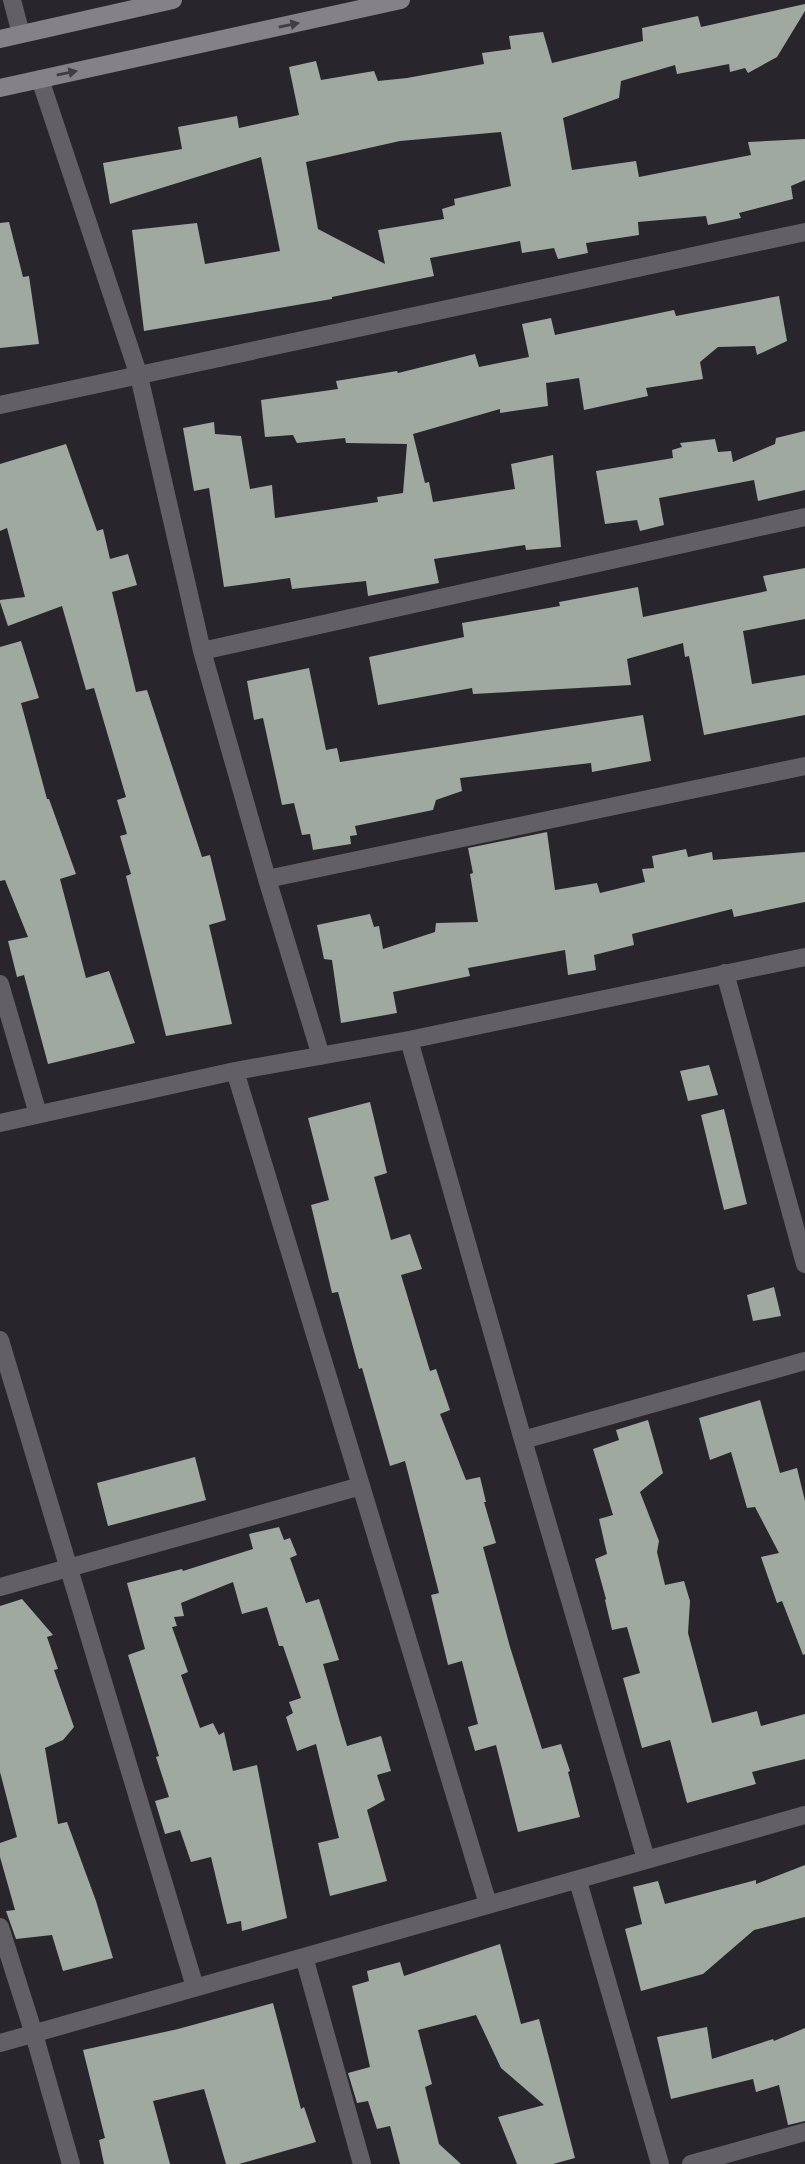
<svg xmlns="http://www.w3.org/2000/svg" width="805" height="2164" viewBox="0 0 805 2164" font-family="'Nunito Sans',sans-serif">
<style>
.building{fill:#a0a9a0;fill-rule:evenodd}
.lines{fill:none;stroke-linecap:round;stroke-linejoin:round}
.minor{stroke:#626065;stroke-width:18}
.secondary{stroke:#848188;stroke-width:18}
.oneway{fill:#3e3d41}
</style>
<rect width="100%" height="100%" fill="#28252d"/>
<path class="building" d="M 805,4 L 805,11 L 777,57 L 748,73 L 745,68 L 730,72 L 729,64 L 677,74 L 675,65 L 621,81 L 619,98 L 563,118 L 572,170 L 636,161 L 639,177 L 751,155 L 748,142 L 805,139 L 805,180 L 791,186 L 793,199 L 739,213 L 741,218 L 708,225 L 706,216 L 638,222 L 639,235 L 586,243 L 588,253 L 558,259 L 554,248 L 522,253 L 520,241 L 430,258 L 434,276 L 332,297 L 332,299 L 144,331 L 132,230 L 197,223 L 205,264 L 280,251 L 261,157 L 110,204 L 103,163 L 182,149 L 178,127 L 237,116 L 239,128 L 299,115 L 289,67 L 316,61 L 321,80 L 374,71 L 378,81 L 407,78 L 484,64 L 482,53 L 511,49 L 509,36 L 543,32 L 552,63 L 643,41 L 642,28 L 698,16 L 701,27 ZM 501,132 L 511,186 L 454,199 L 455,205 L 442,209 L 444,219 L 378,230 L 385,264 L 318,229 L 306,162 L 400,141 Z
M 9,222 L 23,277 L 29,276 L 39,344 L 0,348 L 0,223 Z
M 779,296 L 787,341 L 757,355 L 755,346 L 718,347 L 700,362 L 703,379 L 646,388 L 648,396 L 584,410 L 579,378 L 546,383 L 548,406 L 500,413 L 500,409 L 413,434 L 425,483 L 429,482 L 433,502 L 515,489 L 511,464 L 553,455 L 561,547 L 526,550 L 525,545 L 434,559 L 439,583 L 368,596 L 366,581 L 292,589 L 290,578 L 224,587 L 209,488 L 194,491 L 183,428 L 214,422 L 215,434 L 241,436 L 250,489 L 272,485 L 275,518 L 378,502 L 377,497 L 403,493 L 407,444 L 346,443 L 345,438 L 297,443 L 293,435 L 265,437 L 261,400 L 338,389 L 336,381 L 397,371 L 398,373 L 475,354 L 479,367 L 529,357 L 522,324 L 551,318 L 555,335 L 674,310 L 676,316 Z
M 805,431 L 805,490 L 758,501 L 754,480 L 659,498 L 664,525 L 640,531 L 637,520 L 605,524 L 596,471 L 673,458 L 672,450 L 682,447 L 680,443 L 715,439 L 718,452 L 731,451 L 733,462 L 775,444 L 776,438 Z
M 66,444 L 97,531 L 103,529 L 110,559 L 128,554 L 137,585 L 112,592 L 136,692 L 147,690 L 202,857 L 210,855 L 226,920 L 209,925 L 232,1024 L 166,1036 L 126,876 L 131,874 L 120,836 L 127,834 L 117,800 L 126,797 L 94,688 L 86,690 L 62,606 L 8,626 L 0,602 L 0,600 L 25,597 L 7,528 L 0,531 L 0,464 Z
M 805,568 L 805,619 L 743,631 L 752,684 L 805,675 L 805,715 L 704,735 L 689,656 L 685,657 L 683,643 L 627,659 L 631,685 L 473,694 L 472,688 L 378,705 L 369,657 L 464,637 L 462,623 L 560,606 L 559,602 L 638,587 L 643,617 L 767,591 L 763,576 Z
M 21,641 L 39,698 L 21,703 L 47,799 L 49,799 L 76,874 L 60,879 L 86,978 L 109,971 L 135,1043 L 48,1064 L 24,975 L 17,977 L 8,941 L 28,937 L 5,880 L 0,881 L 0,647 Z
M 309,668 L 326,750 L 337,748 L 340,762 L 643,715 L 651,761 L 592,772 L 591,763 L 460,778 L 462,791 L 436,800 L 433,810 L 355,826 L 357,835 L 350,836 L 351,844 L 313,850 L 310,834 L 302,835 L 294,803 L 282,805 L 263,718 L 254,720 L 247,681 Z
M 547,832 L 555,890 L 597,883 L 600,893 L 645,882 L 642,869 L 654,868 L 652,856 L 686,849 L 688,857 L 712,852 L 713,860 L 805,852 L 805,902 L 734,917 L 732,909 L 632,934 L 634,945 L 594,955 L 596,970 L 568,975 L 565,950 L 468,968 L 470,976 L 393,992 L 397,1013 L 341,1023 L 332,960 L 324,959 L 317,925 L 370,914 L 374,927 L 379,926 L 383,949 L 435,932 L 436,923 L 478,922 L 470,874 L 473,873 L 468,848 Z
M 709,1065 L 718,1095 L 688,1101 L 680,1071 Z
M 370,1102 L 387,1173 L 374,1177 L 391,1240 L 410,1234 L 422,1269 L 401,1275 L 430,1371 L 436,1369 L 450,1410 L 440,1414 L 466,1480 L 480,1477 L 486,1502 L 484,1502 L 496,1543 L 483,1547 L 510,1647 L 542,1749 L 561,1744 L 570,1771 L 568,1772 L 580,1817 L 518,1832 L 496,1745 L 475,1751 L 468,1727 L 478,1724 L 462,1661 L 448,1665 L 431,1595 L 439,1593 L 405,1461 L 390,1466 L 362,1368 L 359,1369 L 338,1292 L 332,1293 L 311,1205 L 329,1200 L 308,1118 Z
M 724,1109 L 747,1204 L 724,1210 L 701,1115 Z
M 774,1287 L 781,1316 L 753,1321 L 747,1295 Z
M 760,1400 L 780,1473 L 797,1468 L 805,1501 L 805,1654 L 803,1655 L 782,1601 L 777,1603 L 761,1557 L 779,1553 L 755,1507 L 747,1508 L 731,1452 L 710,1460 L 699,1418 Z
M 648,1420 L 663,1473 L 640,1492 L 659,1541 L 657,1552 L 665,1585 L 684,1581 L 690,1601 L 688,1633 L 712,1723 L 757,1711 L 761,1726 L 805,1714 L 805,1759 L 752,1772 L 756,1784 L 687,1803 L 670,1740 L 642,1748 L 623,1678 L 640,1673 L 627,1627 L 612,1630 L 605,1600 L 606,1599 L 595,1559 L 607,1554 L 599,1519 L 613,1515 L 593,1449 L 619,1440 L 616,1430 Z
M 195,1457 L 206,1500 L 108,1526 L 97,1483 Z
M 279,1527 L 284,1540 L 290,1538 L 297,1555 L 290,1558 L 306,1603 L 319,1599 L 339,1660 L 323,1664 L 347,1746 L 381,1736 L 391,1771 L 377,1775 L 385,1800 L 367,1810 L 387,1881 L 330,1896 L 318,1843 L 339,1838 L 316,1744 L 297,1751 L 286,1717 L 293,1713 L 289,1702 L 301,1698 L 283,1646 L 279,1646 L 267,1607 L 242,1614 L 233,1582 L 181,1603 L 184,1616 L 174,1617 L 177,1626 L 172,1627 L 188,1672 L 181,1675 L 200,1728 L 213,1723 L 219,1735 L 224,1732 L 233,1771 L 257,1765 L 287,1918 L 242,1931 L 241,1921 L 227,1924 L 211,1857 L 191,1862 L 180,1830 L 165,1834 L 155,1801 L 169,1797 L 156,1757 L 159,1756 L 128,1655 L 145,1649 L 127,1583 L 182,1569 L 183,1571 L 253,1549 L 249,1534 Z
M 22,1599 L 53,1635 L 47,1637 L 58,1669 L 54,1670 L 74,1727 L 63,1740 L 45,1748 L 58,1824 L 67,1822 L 96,1901 L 113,1958 L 63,1971 L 52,1935 L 16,1939 L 6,1911 L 15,1910 L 0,1857 L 0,1843 L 17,1837 L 0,1772 L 0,1606 Z
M 805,1865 L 805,1917 L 754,1930 L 703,1974 L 641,1991 L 625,1929 L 642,1924 L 633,1887 L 658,1881 L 665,1904 L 756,1880 L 756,1884 Z
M 500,1944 L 521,2024 L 539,2019 L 575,2158 L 553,2164 L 517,2164 L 498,2117 L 544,2105 L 501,2068 L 476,2015 L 418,2030 L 432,2084 L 425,2087 L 439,2144 L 461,2164 L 400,2164 L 390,2126 L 377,2129 L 368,2101 L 357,2103 L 348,2073 L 370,2067 L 352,1986 L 369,1981 L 367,1971 L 400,1962 L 404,1976 Z
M 273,2003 L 301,2109 L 304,2107 L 316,2142 L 239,2164 L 226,2164 L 204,2089 L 153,2101 L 170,2164 L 104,2164 L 99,2140 L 105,2138 L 83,2050 L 178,2029 Z
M 707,2027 L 712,2059 L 773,2039 L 774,2041 L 805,2028 L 805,2121 L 788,2125 L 779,2085 L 756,2092 L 753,2079 L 671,2099 L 657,2037 Z"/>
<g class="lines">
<path class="minor" d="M 12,0 L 21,34
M 40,79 L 139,376 L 202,651
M 0,405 L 805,232
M 267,879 L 805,766
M 725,973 L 805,1264
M 0,984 L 38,1114
M 409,1040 L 523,1440 L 646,1859
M 321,1056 L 267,879 L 202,651 L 805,517
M 235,1071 L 488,1904
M 0,1123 L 235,1071 L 409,1040 L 805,957
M 0,1340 L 195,1987
M 523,1440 L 805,1361
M 0,1587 L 361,1486
M 578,1881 L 660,2164
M 0,1927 L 34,2034 L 71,2164
M 304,1957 L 362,2164
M 0,2043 L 805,1815
M 691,2164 L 805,2132"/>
<path class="secondary" d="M 0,39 L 173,0
M 0,88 L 401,0"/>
</g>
<defs><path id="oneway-solid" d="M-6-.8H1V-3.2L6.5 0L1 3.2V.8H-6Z" transform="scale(1.75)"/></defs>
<g class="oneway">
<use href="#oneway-solid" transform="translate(289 25) rotate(-12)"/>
<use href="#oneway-solid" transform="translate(67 73) rotate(-12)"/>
</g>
</svg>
